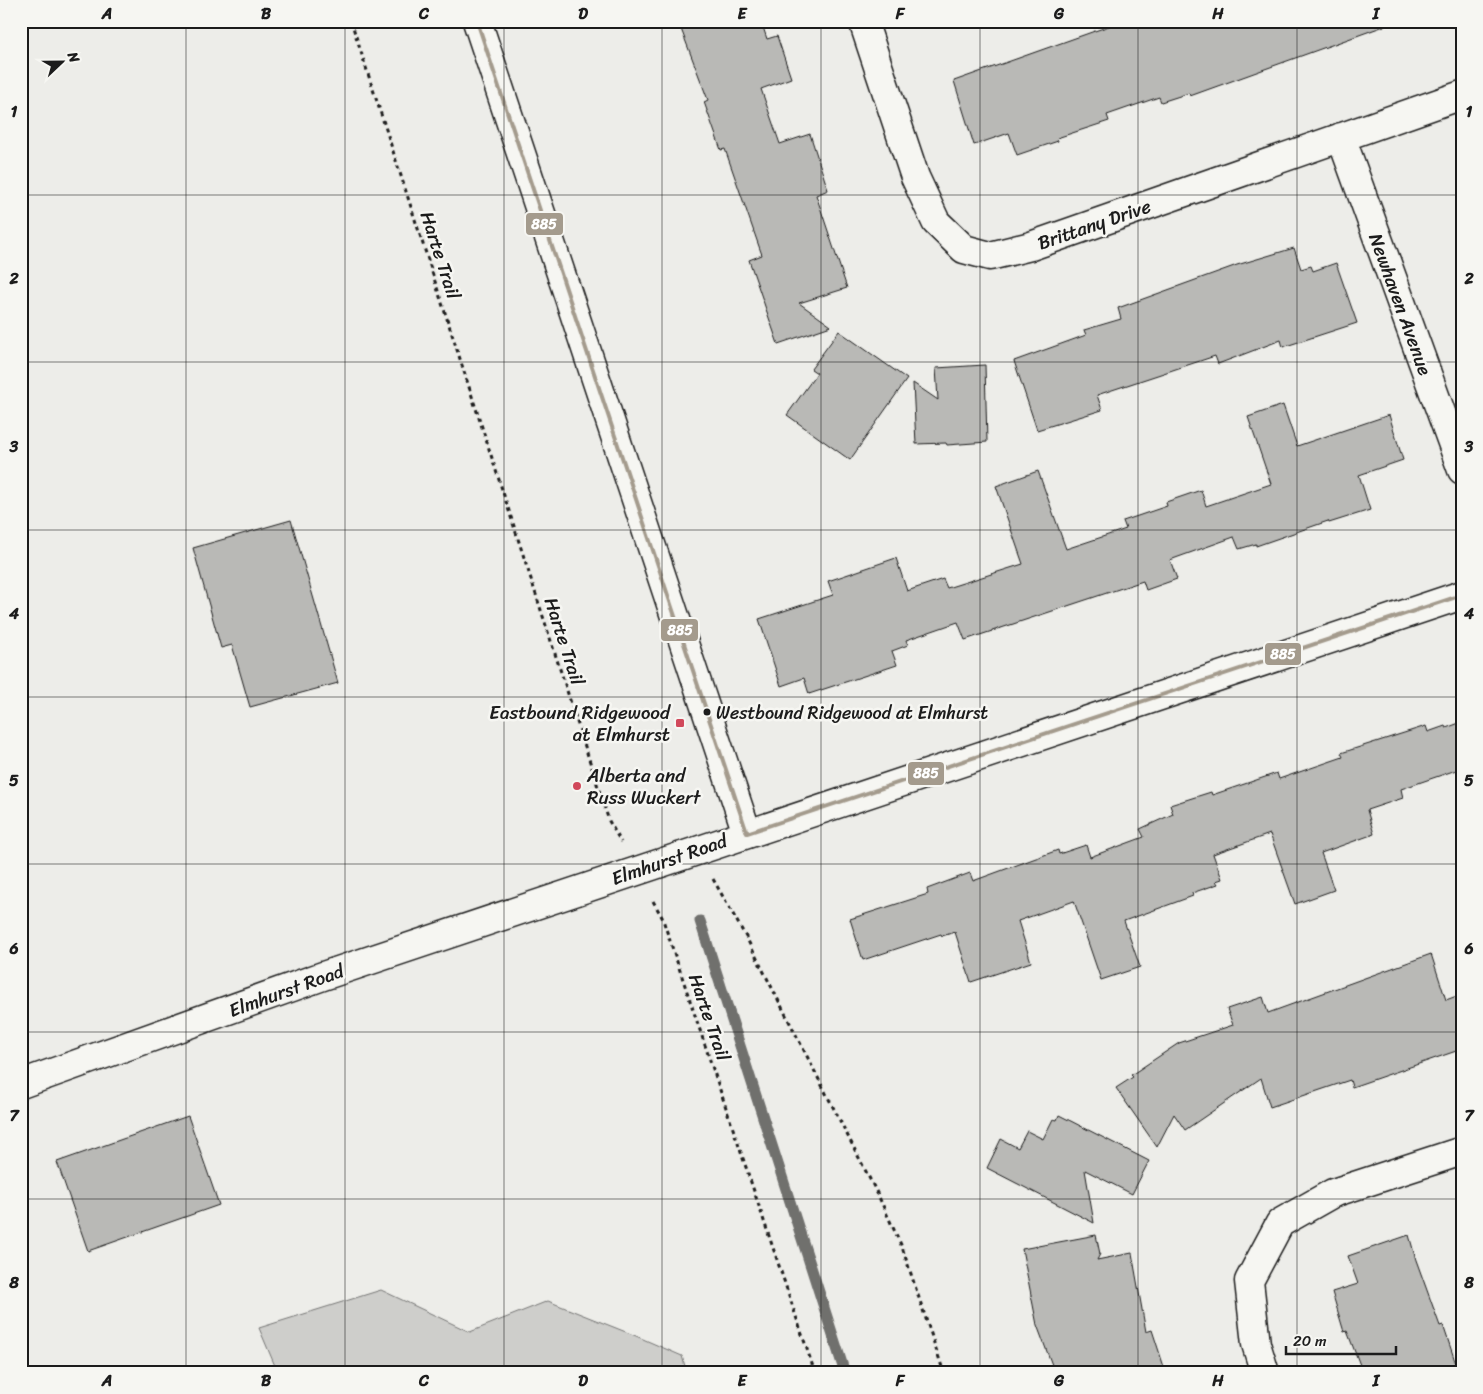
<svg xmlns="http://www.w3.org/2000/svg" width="1483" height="1394" viewBox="0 0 1483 1394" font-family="Sriracha,sans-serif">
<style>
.green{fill:#cececb;stroke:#757574}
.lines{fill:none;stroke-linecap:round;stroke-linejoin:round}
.stream{stroke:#6f6f6d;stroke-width:11}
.building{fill:#b9b9b6;stroke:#1c1c1c}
.street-casing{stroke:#1c1c1c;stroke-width:31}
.secondary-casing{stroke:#1c1c1c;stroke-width:31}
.path{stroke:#1c1c1c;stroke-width:3;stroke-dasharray:4 4;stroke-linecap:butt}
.street{stroke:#f6f6f2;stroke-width:28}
.secondary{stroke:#f6f6f2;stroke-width:28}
.bus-1-casing{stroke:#f6f6f2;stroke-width:8}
.bus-1{stroke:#a49b8d;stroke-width:4}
.grid{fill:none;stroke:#1c1c1c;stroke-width:1;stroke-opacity:0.55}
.bus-dot{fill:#1c1c1c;stroke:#f6f6f2;stroke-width:2}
.poi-dot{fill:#d1495b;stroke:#f6f6f2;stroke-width:2}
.labels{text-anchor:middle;stroke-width:5;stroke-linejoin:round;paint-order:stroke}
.bus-label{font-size:18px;fill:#1c1c1c;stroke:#f6f6f2;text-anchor:start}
.street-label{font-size:19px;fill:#1c1c1c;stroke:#f6f6f2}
.poi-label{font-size:19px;fill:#1c1c1c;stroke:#f6f6f2;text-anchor:end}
.line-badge{stroke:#f6f6f2;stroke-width:2}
.badge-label{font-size:14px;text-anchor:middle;font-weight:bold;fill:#fff}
.neatline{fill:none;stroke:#1c1c1c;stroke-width:2}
.grid-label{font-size:16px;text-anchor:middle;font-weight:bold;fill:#1c1c1c}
</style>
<rect width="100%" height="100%" fill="#edede9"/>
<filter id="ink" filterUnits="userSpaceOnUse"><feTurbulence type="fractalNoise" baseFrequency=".02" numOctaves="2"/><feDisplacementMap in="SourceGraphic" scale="10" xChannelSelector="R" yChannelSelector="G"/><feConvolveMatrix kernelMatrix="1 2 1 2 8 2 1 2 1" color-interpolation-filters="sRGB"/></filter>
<g filter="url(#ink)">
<path class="green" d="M 381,1290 L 470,1332 L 548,1301 L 636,1336 L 682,1356 L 687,1373 L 278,1373 L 259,1328 Z"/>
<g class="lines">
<path class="stream" d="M 700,921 L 845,1373"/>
</g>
<path class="building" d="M 678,21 L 761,21 L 767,39 L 777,36 L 791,78 L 761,89 L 780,144 L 810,134 L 828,190 L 816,195 L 847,288 L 799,303 L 831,326 L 778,344 L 749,260 L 762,255 L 725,149 L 721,150 L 704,102 L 708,100 Z
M 1123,21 L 1386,21 L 1387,25 L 1190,96 L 1189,93 L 1161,102 L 1159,97 L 1107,115 L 1109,121 L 1057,138 L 1058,141 L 1017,155 L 1009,133 L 974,145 L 954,81 Z
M 1294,248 L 1301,269 L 1311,266 L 1313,271 L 1336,263 L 1357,323 L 1283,347 L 1281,340 L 1218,364 L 1215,356 L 1097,395 L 1102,410 L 1037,430 L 1014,361 L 1086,335 L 1084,330 L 1121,319 L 1118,308 L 1237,265 Z
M 839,331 L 907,379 L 850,460 L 787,415 L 817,373 L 811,369 Z
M 985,365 L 987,442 L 947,445 L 946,443 L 916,444 L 913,383 L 938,400 L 936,368 Z
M 1283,405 L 1297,446 L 1389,415 L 1403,460 L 1359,475 L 1370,510 L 1329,523 L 1328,521 L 1256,546 L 1256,544 L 1239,549 L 1234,537 L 1170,560 L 1177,579 L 1146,590 L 1143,581 L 965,640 L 958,622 L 906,640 L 908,645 L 892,651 L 897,665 L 809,694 L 804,678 L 781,686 L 759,619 L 833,595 L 828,581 L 896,558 L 907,591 L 943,579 L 947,588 L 1023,564 L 996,486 L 1038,471 L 1066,549 L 1126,529 L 1123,521 L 1167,506 L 1166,502 L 1201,490 L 1206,506 L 1271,484 L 1248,417 Z
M 291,520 L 338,683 L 250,707 L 232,645 L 221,648 L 193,548 Z
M 1462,722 L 1462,768 L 1401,789 L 1403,798 L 1367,810 L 1374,834 L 1321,853 L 1334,890 L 1295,904 L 1270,834 L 1213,854 L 1222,879 L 1216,881 L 1218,884 L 1192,893 L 1193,896 L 1124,921 L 1140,967 L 1101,980 L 1074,901 L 1018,921 L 1031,962 L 971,982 L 955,932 L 942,936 L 941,934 L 863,960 L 850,919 L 928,894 L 927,889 L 970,873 L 973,881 L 1058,850 L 1059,854 L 1086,845 L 1090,857 L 1144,837 L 1140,829 L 1173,814 L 1170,805 L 1211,792 L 1212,795 L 1277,773 L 1279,779 L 1343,757 L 1341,753 L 1426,726 L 1428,732 L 1445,726 L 1446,728 Z
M 1431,954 L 1446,1000 L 1462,994 L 1462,1049 L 1352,1087 L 1350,1080 L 1270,1107 L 1261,1078 L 1185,1130 L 1174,1114 L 1157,1147 L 1116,1088 L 1133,1077 L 1131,1075 L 1179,1043 L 1233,1025 L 1227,1009 L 1263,997 L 1268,1013 Z
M 1059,1115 L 1149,1161 L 1132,1194 L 1085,1170 L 1094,1223 L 987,1168 L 1001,1139 L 1018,1148 L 1027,1131 L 1043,1139 L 1053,1119 L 1057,1120 Z
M 188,1116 L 219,1205 L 88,1251 L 57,1162 Z
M 1096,1235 L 1100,1254 L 1097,1260 L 1132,1253 L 1146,1332 L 1152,1330 L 1166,1373 L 1055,1373 L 1037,1325 L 1022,1249 Z
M 1409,1235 L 1416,1260 L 1440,1326 L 1443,1325 L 1459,1373 L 1363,1373 L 1347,1331 L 1344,1332 L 1332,1292 L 1358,1284 L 1348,1256 Z"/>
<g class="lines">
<defs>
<path id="street" d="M 477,21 L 747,833
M 863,21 L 915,177 L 936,222 L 964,249 L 990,256 L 1031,246 L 1462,95
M 1341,137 L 1462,470
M 1265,1373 L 1256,1344 L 1249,1281 L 1280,1223 L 1333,1193 L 1462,1151"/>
<path id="secondary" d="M 21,1084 L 323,976 L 1462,595"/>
</defs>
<use href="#street" class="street-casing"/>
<use href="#secondary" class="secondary-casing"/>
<path class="path" d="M 351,21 L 609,821 L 621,842
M 713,879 L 746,937 L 878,1195 L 902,1247 L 944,1373
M 653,901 L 662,917 L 815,1373"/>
<use href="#street" class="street"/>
<use href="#secondary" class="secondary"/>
<defs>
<path id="bus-1" d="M 477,21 L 747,833
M 747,833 L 1462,595"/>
</defs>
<use href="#bus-1" class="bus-1-casing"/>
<use href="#bus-1" class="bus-1"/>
</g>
</g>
<path class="grid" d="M 186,21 L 186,1373M 345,21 L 345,1373M 504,21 L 504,1373M 662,21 L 662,1373M 821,21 L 821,1373M 980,21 L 980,1373M 1138,21 L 1138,1373M 1297,21 L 1297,1373M 21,195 L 1462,195M 21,362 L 1462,362M 21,530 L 1462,530M 21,697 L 1462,697M 21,864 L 1462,864M 21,1032 L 1462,1032M 21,1199 L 1462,1199"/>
<circle class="bus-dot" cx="707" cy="712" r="4.5"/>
<g class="poi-dot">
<rect x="675" y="718" width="10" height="10" rx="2.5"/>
<circle cx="577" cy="786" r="5"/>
</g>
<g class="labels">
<g class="bus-label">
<text x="716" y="719">Westbound Ridgewood at Elmhurst</text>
</g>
<g class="street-label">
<text transform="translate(1094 224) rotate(-19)" y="7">Brittany Drive</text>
<text transform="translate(441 255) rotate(72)" y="7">Harte Trail</text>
<text transform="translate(1401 304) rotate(70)" y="7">Newhaven Avenue</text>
<text transform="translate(565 641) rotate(72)" y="7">Harte Trail</text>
<text transform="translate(669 859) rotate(-19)" y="7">Elmhurst Road</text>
<text transform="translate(286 990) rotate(-20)" y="7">Elmhurst Road</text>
<text transform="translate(710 1017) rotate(71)" y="7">Harte Trail</text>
</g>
<g class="poi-label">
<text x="670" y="719">Eastbound Ridgewood<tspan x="670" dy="22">at Elmhurst</tspan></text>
<text x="587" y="782" text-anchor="start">Alberta and<tspan x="587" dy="22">Russ Wuckert</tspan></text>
</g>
</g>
<g class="line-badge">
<rect x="525" y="212" width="39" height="24" rx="5" fill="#a49b8d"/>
<rect x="660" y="618" width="39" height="24" rx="5" fill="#a49b8d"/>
<rect x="1264" y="642" width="38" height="24" rx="5" fill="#a49b8d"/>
<rect x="907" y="761" width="38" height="25" rx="5" fill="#a49b8d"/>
</g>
<g class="badge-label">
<text x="544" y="229">885</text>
<text x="680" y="635">885</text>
<text x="1283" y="659">885</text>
<text x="926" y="778">885</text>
</g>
<rect width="1483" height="1394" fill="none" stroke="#f6f6f2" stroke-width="55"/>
<g transform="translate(62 62) rotate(68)" stroke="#f6f6f2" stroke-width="4" paint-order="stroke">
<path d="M0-4L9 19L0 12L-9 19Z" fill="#1c1c1c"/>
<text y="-8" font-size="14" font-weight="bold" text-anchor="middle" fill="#1c1c1c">N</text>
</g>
<path d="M1286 1346v8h110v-8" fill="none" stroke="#1c1c1c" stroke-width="2.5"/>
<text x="1293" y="1346" font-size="15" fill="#1c1c1c" stroke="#f6f6f2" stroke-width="4" paint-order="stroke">20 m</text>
<rect x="28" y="28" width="1428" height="1338" class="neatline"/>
<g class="grid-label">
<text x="107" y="19">A</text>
<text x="266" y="19">B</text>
<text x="424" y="19">C</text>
<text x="583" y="19">D</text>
<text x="742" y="19">E</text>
<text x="900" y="19">F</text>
<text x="1059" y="19">G</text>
<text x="1218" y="19">H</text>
<text x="1376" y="19">I</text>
<text x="14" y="117">1</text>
<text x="1469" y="117">1</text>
<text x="14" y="284">2</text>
<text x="1469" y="284">2</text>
<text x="14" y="452">3</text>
<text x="1469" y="452">3</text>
<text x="14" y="619">4</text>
<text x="1469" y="619">4</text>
<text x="14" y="786">5</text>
<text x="1469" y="786">5</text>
<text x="14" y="954">6</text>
<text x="1469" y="954">6</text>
<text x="14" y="1121">7</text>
<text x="1469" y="1121">7</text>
<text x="14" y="1288">8</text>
<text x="1469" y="1288">8</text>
<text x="107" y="1386">A</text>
<text x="266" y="1386">B</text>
<text x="424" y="1386">C</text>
<text x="583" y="1386">D</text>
<text x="742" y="1386">E</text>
<text x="900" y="1386">F</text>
<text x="1059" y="1386">G</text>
<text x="1218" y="1386">H</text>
<text x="1376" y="1386">I</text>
</g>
</svg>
